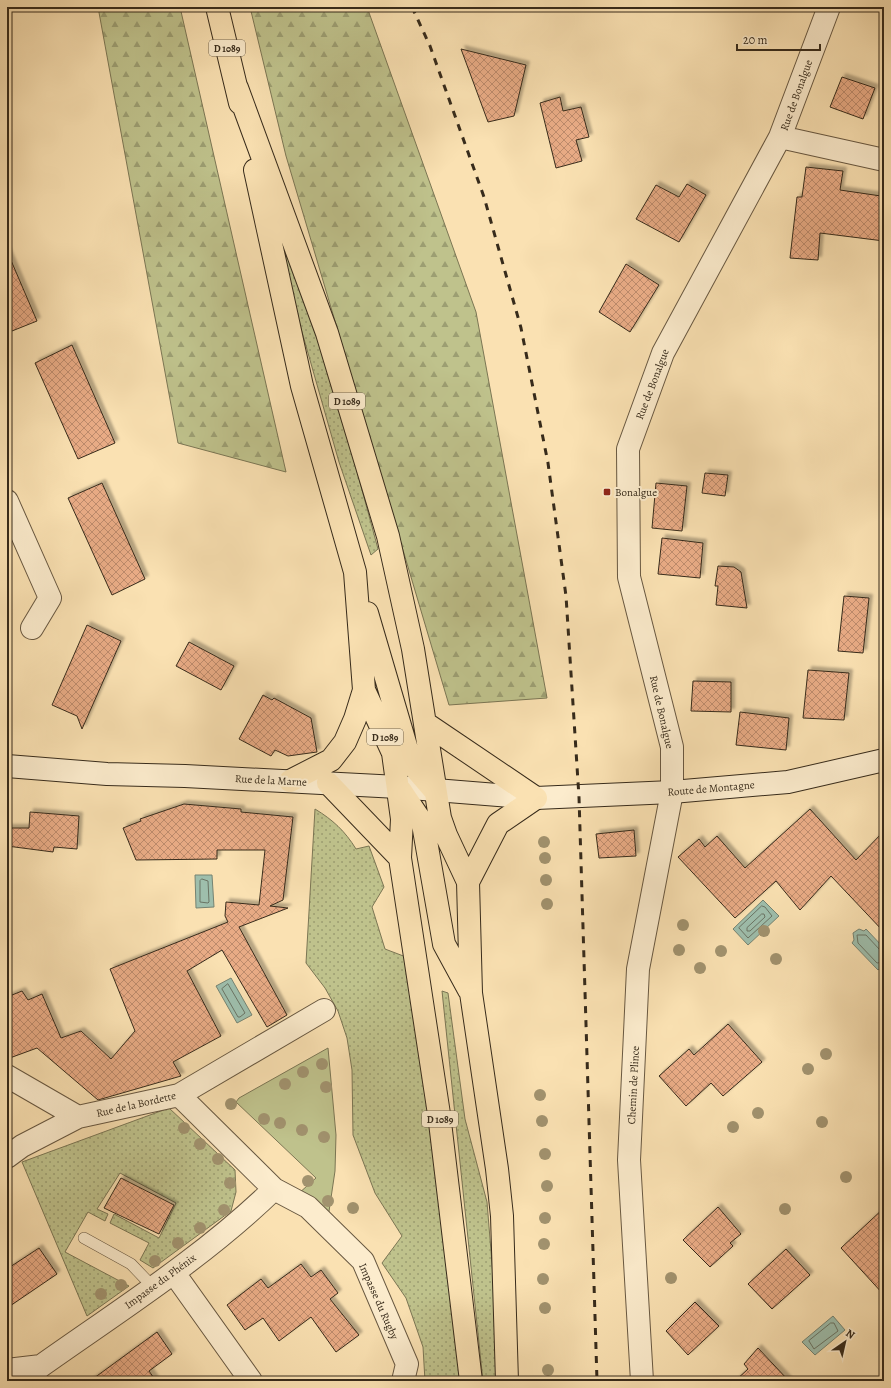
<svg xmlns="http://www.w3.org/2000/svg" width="891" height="1388" viewBox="0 0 891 1388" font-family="Alegreya,serif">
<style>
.grass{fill:url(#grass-dots);stroke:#7b7654}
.forest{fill:url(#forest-firs);stroke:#7b7654}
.garden{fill:#bfc28c;stroke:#7b7654}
.water{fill:#9ebeac;stroke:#758372}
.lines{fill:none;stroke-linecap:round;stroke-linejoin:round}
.shore{stroke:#6a7464;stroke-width:1}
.building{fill:url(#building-cross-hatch);stroke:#372b1b;filter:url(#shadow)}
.lane-casing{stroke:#685841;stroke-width:12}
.street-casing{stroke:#685841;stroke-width:24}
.secondary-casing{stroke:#372b1b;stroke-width:24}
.primary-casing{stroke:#372b1b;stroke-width:24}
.lane{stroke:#fceccd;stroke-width:11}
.street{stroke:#fceccd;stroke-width:22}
.secondary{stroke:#fceccd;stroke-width:22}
.primary{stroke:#fae1b2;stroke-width:22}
.rail{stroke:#372b1b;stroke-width:3;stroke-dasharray:7 7;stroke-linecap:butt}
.tree{fill:#a1926e}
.poi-dot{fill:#8f2418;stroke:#fceccd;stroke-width:1.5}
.labels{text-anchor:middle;stroke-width:4;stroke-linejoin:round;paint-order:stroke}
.shield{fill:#fceccd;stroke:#726550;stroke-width:1}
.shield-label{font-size:10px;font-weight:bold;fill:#372b1b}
.street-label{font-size:11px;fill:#372b1b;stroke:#fceccd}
.poi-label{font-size:11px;fill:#372b1b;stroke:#fceccd;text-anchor:start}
</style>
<defs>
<pattern id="grass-dots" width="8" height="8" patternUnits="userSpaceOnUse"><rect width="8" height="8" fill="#bfc28c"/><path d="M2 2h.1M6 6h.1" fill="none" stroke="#9c9e72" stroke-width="1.8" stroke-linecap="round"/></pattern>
<pattern id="forest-firs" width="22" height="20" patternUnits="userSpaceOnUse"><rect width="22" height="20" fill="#bfc28c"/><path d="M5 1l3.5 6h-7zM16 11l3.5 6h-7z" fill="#9c9e72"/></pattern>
<pattern id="building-cross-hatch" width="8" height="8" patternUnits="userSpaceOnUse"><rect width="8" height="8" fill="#e8ab85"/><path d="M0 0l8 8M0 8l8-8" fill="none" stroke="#bd8b6c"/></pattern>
<filter id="shadow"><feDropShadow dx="3.5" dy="-3.5" stdDeviation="1" flood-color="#0004"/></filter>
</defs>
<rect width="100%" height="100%" fill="#fae1b2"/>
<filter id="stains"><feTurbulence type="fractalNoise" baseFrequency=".005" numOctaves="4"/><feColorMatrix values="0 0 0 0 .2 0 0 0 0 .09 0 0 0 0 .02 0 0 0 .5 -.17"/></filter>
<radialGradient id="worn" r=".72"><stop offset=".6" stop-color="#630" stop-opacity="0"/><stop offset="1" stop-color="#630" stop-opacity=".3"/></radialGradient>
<path class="grass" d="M 278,224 L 318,327 L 378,549 L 371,555 L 339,462 L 277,244 Z
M 315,809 C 333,820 345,831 356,849 L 369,846 L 384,887 L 372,907 L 385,949 L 406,957 L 441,1205 L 460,1381 L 425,1381 L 423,1347 L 406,1298 L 382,1263 L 402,1236 L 375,1193 L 353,1135 L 352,1070 L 347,1038 L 338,1011 L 325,988 L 306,963 Z
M 442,991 L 448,993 L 465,1119 L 487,1202 L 495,1300 L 498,1381 L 483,1381 Z
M 169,1108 L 235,1170 L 236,1192 L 231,1211 L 153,1268 L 140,1260 L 149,1243 L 110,1223 L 114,1214 L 159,1238 L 176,1203 L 120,1173 L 97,1209 L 108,1214 L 105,1221 L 88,1212 L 65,1252 L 129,1286 L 87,1316 L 22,1162 Z"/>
<path class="forest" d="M 98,7 L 180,7 L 286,472 L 178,443 Z
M 250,7 L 367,7 L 476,312 L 547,698 L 449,705 L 286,156 Z"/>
<path class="garden" d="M 328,1048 L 336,1135 L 335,1171 L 328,1218 L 298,1194 L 316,1178 L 236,1102 L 239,1098 Z"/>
<path class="water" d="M 195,875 L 212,875 L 214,907 L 196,908 Z
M 763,900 L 779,916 L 748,945 L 733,929 Z
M 859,929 L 864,931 L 866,929 L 884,948 L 884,965 L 878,970 L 852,943 L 854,940 L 853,933 Z
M 231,978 L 252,1015 L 237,1023 L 216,986 Z
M 833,1316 L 845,1330 L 815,1355 L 802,1342 Z"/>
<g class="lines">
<path class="shore" d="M 202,879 L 208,881 L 209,902 L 208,903 L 200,902 L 200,881 Z
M 762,906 L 765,907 L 772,916 L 748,938 L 739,928 Z
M 762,914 L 764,914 L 765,917 L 750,931 L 747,931 L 747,928 Z
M 884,951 L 880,950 L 866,935 L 857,935 L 858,943 L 877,963 L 884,962
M 228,984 L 245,1013 L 240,1017 L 238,1017 L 222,989 Z
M 831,1323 L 834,1323 L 838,1331 L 814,1349 L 809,1341 Z"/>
</g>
<path class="building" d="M 461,49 L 526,65 L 514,116 L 488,122 Z
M 842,77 L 875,88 L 863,119 L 830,107 Z
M 560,97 L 563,111 L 581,107 L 589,137 L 576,140 L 582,161 L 556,168 L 540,103 Z
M 806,167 L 843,171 L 840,190 L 881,196 L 881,202 L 884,203 L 884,241 L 820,233 L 818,260 L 790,258 L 797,197 L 802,197 Z
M 687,184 L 706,195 L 679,242 L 636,219 L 656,185 L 679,197 Z
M 7,251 L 37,321 L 7,333 Z
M 626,264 L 659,285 L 630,332 L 599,312 Z
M 72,345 L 115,443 L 78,459 L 35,363 Z
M 705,473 L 728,475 L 725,496 L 702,493 Z
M 102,483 L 145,579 L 112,595 L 68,498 Z
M 656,483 L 687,486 L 682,531 L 652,528 Z
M 662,538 L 703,543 L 700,578 L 658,574 Z
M 718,566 L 734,567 L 741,572 L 747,608 L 716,605 L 718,586 L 715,586 Z
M 844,596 L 869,598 L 863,653 L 838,651 Z
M 87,625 L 121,641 L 82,729 L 77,716 L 52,705 Z
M 189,642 L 234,666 L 221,690 L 176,666 Z
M 808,670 L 849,673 L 844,720 L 803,718 Z
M 693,681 L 731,682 L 731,712 L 691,711 Z
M 263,695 L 272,700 L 274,698 L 311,718 L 317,752 L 288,756 L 275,750 L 271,756 L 239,739 Z
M 740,712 L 789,718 L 786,750 L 736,745 Z
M 184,804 L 241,809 L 241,812 L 293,817 L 283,900 L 270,906 L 288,908 L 239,927 L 287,1015 L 267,1027 L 222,950 L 187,971 L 221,1036 L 173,1062 L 181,1076 L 98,1100 L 37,1048 L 7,1059 L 7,997 L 22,991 L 28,1000 L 42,994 L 61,1038 L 81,1031 L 111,1059 L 135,1031 L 110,969 L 228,922 L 225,916 L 226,902 L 259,905 L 265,850 L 217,850 L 217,859 L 136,860 L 123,828 L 141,821 L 140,819 Z
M 810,809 L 856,860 L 884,831 L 884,932 L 831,876 L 800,910 L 776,881 L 735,918 L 678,857 L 699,839 L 705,847 L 717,836 L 745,868 Z
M 30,812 L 79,816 L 77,849 L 54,847 L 53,852 L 7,846 L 7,828 L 29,828 Z
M 634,830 L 636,856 L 599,858 L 596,834 Z
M 728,1024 L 762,1062 L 723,1096 L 711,1083 L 686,1106 L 659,1076 L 689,1049 L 694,1055 Z
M 121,1178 L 174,1205 L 159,1234 L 104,1208 Z
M 718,1207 L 741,1234 L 730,1243 L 733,1246 L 710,1267 L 683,1240 Z
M 884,1208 L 884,1295 L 841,1248 Z
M 39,1248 L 57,1274 L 7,1308 L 7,1269 Z
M 786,1249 L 810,1275 L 772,1309 L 748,1284 Z
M 301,1264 L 311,1277 L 321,1270 L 338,1293 L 330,1299 L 359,1335 L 336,1352 L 311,1317 L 279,1341 L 263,1318 L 245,1330 L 227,1305 L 261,1279 L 268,1288 Z
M 695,1302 L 719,1326 L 688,1355 L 666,1331 Z
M 157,1332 L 172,1354 L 149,1371 L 156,1381 L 90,1381 Z
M 758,1348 L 789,1381 L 735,1381 L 748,1369 L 744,1364 Z"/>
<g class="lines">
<defs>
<path id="lane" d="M 84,1238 L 131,1264 L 153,1287"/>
<path id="street" d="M 780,137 L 884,160
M 7,501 L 50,598 L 32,628
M 7,1076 L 78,1117
M 179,1095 L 274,1189 L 308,1207 L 363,1261 L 407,1364 L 403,1381
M 7,1157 L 22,1146 L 78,1117 L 179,1095 L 324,1010
M 174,1273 L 251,1381
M 7,1370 L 41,1366
M 25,1381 L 41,1366 C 120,1310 204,1257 274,1189
M 642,1381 L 629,1160 L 638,969 L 672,792 L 672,747 L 629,577 L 628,449 L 663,353 L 780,137 L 829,7"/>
<path id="secondary" d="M 7,766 L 107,774 L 185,776 L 398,787 L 536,798 L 672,792 L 788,782 L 884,760"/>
<path id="primary" d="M 217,7 L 240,103
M 237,88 L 327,333 L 388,536 L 413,649 L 440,818 L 446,835 L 468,882 L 471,993 L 497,1169 L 502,1216 L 507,1381
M 255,170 L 302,386 L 355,572 L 364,690 L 355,719 L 345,742 L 331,760 L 290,781
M 367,613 L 411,763 L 435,791
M 364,690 L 393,753 L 402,819 L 400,858 L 439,1114 L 471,1381
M 425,723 L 536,798 L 498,824 L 468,882
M 328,783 L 400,858
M 401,791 L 423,824 L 444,944 L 469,990"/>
</defs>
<use href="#lane" class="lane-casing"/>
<use href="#street" class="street-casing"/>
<use href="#secondary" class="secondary-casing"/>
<use href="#primary" class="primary-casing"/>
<use href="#lane" class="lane"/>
<use href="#street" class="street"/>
<use href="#secondary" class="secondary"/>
<use href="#primary" class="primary"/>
<path class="rail" d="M 412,7 L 430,46 L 484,197 L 521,328 L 548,463 L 566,596 L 579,797 L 597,1381"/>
</g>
<g class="tree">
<circle cx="544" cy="842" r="6"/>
<circle cx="545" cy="858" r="6"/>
<circle cx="546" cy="880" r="6"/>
<circle cx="547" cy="904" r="6"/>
<circle cx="683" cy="925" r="6"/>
<circle cx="764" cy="931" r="6"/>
<circle cx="679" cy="950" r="6"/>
<circle cx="721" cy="951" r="6"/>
<circle cx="776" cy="959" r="6"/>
<circle cx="700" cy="968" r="6"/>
<circle cx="826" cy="1054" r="6"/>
<circle cx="322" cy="1064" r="6"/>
<circle cx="808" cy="1069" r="6"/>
<circle cx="303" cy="1072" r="6"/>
<circle cx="285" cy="1084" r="6"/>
<circle cx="326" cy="1087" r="6"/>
<circle cx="540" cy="1095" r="6"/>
<circle cx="231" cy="1104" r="6"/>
<circle cx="758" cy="1113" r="6"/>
<circle cx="264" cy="1119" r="6"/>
<circle cx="542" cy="1121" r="6"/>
<circle cx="822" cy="1122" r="6"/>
<circle cx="280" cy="1123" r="6"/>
<circle cx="733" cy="1127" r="6"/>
<circle cx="184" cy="1128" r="6"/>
<circle cx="302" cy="1130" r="6"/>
<circle cx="324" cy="1137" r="6"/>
<circle cx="200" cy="1144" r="6"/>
<circle cx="545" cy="1154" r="6"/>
<circle cx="218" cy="1159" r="6"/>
<circle cx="846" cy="1177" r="6"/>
<circle cx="308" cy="1181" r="6"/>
<circle cx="230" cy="1183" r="6"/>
<circle cx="547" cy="1186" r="6"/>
<circle cx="328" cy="1201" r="6"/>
<circle cx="353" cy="1208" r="6"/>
<circle cx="785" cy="1209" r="6"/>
<circle cx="224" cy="1210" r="6"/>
<circle cx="545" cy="1218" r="6"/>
<circle cx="200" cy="1228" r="6"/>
<circle cx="178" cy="1243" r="6"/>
<circle cx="544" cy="1244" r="6"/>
<circle cx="155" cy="1261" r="6"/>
<circle cx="671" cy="1278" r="6"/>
<circle cx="543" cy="1279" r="6"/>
<circle cx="121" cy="1285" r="6"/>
<circle cx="101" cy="1294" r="6"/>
<circle cx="545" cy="1308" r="6"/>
<circle cx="548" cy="1370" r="6"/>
</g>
<rect class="poi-dot" x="603" y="488" width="8" height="8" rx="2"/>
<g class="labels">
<g class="shield">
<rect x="209" y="40" width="36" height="16" rx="3"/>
<rect x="329" y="393" width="36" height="16" rx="3"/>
<rect x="367" y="729" width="36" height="16" rx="3"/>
<rect x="422" y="1111" width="36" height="16" rx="3"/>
</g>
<g class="shield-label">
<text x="227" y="52">D 1089</text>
<text x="347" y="405">D 1089</text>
<text x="385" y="741">D 1089</text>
<text x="440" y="1123">D 1089</text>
</g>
<g class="street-label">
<text transform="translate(796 95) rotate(-70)" y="4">Rue de Bonalgue</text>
<text transform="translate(652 384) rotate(-69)" y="4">Rue de Bonalgue</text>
<text transform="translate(662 712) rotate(77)" y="4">Rue de Bonalgue</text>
<text transform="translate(271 780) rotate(3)" y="4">Rue de la Marne</text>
<text transform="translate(711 788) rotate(-5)" y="4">Route de Montagne</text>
<text transform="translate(633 1085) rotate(-87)" y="4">Chemin de Plince</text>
<text transform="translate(136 1104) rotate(-13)" y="4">Rue de la Bordette</text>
<text transform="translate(160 1281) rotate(-36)" y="4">Impasse du Phénix</text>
<text transform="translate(379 1301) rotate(66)" y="4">Impasse du Rugby</text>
</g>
<g class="poi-label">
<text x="615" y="496">Bonalgue</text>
</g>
</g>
<rect width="891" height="1388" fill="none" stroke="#fae1b2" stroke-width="24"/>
<rect x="8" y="8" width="875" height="1372" fill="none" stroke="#372b1b" stroke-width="2"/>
<rect x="12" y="12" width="867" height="1364" fill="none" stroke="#372b1b"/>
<g transform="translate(845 1342) rotate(34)" stroke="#fceccd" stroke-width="3" paint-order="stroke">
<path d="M0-3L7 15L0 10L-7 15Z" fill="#372b1b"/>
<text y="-6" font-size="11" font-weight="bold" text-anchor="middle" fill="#372b1b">N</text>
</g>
<path d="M737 44v6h83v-6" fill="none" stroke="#372b1b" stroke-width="2"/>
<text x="743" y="44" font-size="12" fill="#372b1b" stroke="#fceccd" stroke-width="3" paint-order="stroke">20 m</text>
<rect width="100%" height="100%" filter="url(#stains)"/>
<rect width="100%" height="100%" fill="url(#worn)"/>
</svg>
